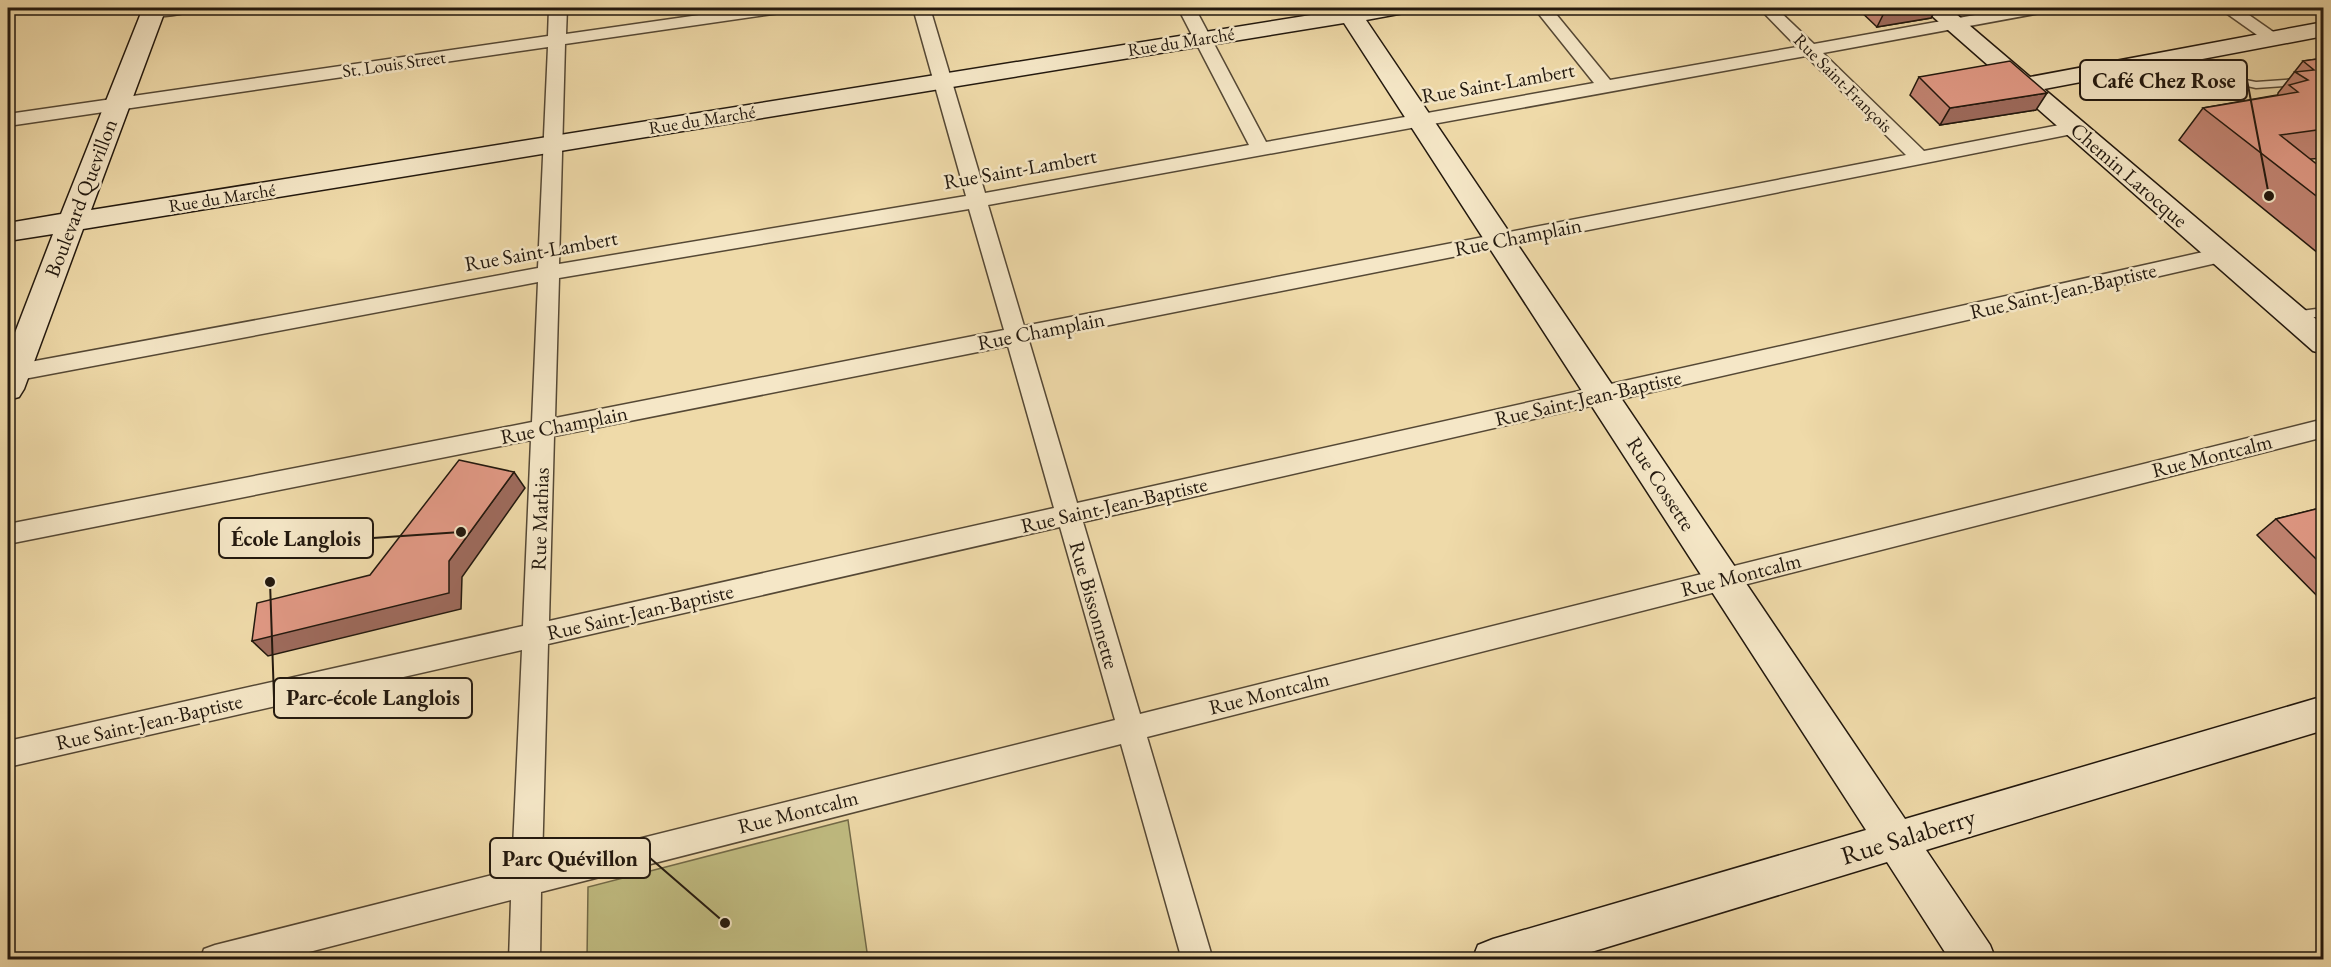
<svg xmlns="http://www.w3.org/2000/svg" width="2331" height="967" viewBox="0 0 2331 967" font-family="'EB Garamond',serif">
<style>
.green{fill:#c1bd82;stroke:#726a48;stroke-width:1.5}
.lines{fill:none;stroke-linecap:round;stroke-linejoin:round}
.lane-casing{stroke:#554835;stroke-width:3}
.street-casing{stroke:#554835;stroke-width:3}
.secondary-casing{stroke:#22180e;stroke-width:3}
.lane{fill:#f5e7c7;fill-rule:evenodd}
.street{fill:#f5e7c7;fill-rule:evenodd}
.secondary{fill:#f5e7c7;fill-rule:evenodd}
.wall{fill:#c28472;stroke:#22180e;stroke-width:1.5}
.shaded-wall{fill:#9e6b5d;stroke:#22180e;stroke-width:1.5}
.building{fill:#e19985;stroke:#22180e;stroke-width:1.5}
.labels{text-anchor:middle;stroke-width:5;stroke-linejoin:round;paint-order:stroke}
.far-street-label{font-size:18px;fill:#22180e;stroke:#f5e7c7}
.street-label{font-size:21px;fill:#22180e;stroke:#f5e7c7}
.near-street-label{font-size:26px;fill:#22180e;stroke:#f5e7c7}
.leader{fill:none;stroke:#22180e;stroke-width:2}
.callout-dot{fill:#22180e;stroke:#f5e7c7;stroke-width:2}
.callout{fill:#f5e7c7;stroke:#22180e;stroke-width:2}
.callout-label{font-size:22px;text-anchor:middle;font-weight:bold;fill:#22180e}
</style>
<rect width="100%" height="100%" fill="#efdaa9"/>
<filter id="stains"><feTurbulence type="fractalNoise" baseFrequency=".00333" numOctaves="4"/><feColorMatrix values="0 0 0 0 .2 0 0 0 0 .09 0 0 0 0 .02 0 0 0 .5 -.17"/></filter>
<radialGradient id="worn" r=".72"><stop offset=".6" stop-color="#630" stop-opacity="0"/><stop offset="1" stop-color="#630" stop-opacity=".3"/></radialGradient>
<path class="green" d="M 848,820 L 868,959 L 587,959 L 588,887 Z"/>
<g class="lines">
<defs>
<path id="lane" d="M 2184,52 L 2235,78 L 2256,82 L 2324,77 L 2324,83 L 2256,88 L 2229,82 L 2181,57 L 2181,53 Z
M 2324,308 L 2324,316 L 2293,320 L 2288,316 L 2293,312 Z"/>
<path id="street" d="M 147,8 L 191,8 L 188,12 C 176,15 159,18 147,15 L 144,11 Z
M 549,8 L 567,8 L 566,34 L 748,8 L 789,8 L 786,12 L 780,13 L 565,44 L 559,264 L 966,196 L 913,8 L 930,8 L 985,193 L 1249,145 L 1178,8 L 1195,8 L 1266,142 L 1594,83 L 1534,8 L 1551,8 L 1610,80 L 1797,47 L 1759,8 L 1776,8 L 1814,44 L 2014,8 L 2049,8 L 2046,12 L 2040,13 L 1823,53 L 1924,151 L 2075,122 L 2082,124 L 2084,128 L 2082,132 L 1029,341 L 1077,503 L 2221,248 L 2228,250 L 2231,255 L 2228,260 L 2221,262 L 1083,522 L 1140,714 L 2324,419 L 2324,437 L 1147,737 L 1213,960 L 1182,960 L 1121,744 L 541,892 L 540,960 L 509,960 L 511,900 L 278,960 L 200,960 L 204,949 L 215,945 L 512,870 L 522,650 L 8,767 L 8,741 L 523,626 L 531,440 L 8,544 L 8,524 L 532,422 L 538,282 L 8,382 L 8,366 L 538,268 L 548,47 L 8,126 L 8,114 L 548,36 ZM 1806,56 L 1906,155 L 1024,326 L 988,205 ZM 969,209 L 1004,330 L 555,418 L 559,278 ZM 1008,346 L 1054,508 L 549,621 L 554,436 ZM 1060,527 L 1115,720 L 542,863 L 548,644 Z
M 2219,8 L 2239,8 L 2282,38 L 2279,42 L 2267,42 Z"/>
<path id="secondary" d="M 143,8 L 166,8 L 91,210 L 1336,11 L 1335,8 L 1407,8 L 1404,13 L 1366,20 L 1905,819 L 2324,696 L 2324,730 L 1926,850 L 1990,945 L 1996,960 L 1950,960 L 1887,862 L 1565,960 L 1472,960 L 1478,945 L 1493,939 L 1866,830 L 1344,23 L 83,229 L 24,389 L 19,397 L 8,400 L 8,351 L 53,234 L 8,241 L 8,223 L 61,214 Z
M 1923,8 L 1949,8 L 2030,77 L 2324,22 L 2324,36 L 2044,89 L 2324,326 L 2324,354 L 2313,351 Z"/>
</defs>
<use href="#lane" class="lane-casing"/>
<use href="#street" class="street-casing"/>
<use href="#secondary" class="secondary-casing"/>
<use href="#lane" class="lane"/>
<use href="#street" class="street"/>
<use href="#secondary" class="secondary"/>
</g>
<path class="wall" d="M 1857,8 L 1936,8 L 1931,18 L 1877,27 Z
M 2324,58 L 2324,158 L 2310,159 L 2324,170 L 2324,258 L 2179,140 L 2203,108 L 2277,95 L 2278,94 L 2278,93 L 2303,61 Z
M 1919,77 L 2036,110 L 1940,125 L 1910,95 Z
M 2324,507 L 2324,603 L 2257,535 L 2276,519 Z"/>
<path class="shaded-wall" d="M 1898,8 L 1936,8 L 1931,18 L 1877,27 L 1886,9 Z
M 2047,93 L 2036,110 L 1940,125 L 1950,108 Z
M 514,472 L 525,488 L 462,577 L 461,609 L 268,656 L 252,641 L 449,561 Z"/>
<path class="building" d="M 2324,58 L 2324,129 L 2280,135 L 2324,170 L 2324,202 L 2203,108 L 2298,92 L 2289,85 L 2308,80 L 2295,72 L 2314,70 L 2303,61 Z
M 2010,61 L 2047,93 L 1950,108 L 1919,77 Z
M 459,460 L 514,472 L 449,561 L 449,593 L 252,641 L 257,603 L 370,575 Z
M 2324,507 L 2324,567 L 2276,519 Z"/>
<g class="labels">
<g class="far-street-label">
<text transform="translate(1181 42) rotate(-9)" y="6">Rue du Marché</text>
<text transform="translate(394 64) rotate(-8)" y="6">St. Louis Street</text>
<text transform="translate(1843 83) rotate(45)" y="6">Rue Saint-François</text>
<text transform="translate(702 120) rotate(-9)" y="6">Rue du Marché</text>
<text transform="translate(222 198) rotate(-9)" y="6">Rue du Marché</text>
</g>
<g class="street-label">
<text transform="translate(1498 83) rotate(-10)" y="7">Rue Saint-Lambert</text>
<text transform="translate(1020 169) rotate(-10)" y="7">Rue Saint-Lambert</text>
<text transform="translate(2129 175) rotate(41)" y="7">Chemin Larocque</text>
<text transform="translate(81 198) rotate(-69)" y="7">Boulevard Quevillon</text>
<text transform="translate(1518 237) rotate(-11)" y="7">Rue Champlain</text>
<text transform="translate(541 251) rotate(-10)" y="7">Rue Saint-Lambert</text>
<text transform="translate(2063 291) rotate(-13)" y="7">Rue Saint-Jean-Baptiste</text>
<text transform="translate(1041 331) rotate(-11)" y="7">Rue Champlain</text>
<text transform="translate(1588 398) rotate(-13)" y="7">Rue Saint-Jean-Baptiste</text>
<text transform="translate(564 425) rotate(-11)" y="7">Rue Champlain</text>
<text transform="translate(2212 456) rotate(-14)" y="7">Rue Montcalm</text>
<text transform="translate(1661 484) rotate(57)" y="7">Rue Cossette</text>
<text transform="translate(1114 505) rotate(-13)" y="7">Rue Saint-Jean-Baptiste</text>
<text transform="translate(540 519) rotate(-88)" y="7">Rue Mathias</text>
<text transform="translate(1741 575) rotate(-14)" y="7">Rue Montcalm</text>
<text transform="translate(1094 605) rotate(74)" y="7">Rue Bissonnette</text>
<text transform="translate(640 612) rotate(-13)" y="7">Rue Saint-Jean-Baptiste</text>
<text transform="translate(1269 693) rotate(-14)" y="7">Rue Montcalm</text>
<text transform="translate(149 722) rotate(-13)" y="7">Rue Saint-Jean-Baptiste</text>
<text transform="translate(798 812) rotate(-14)" y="7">Rue Montcalm</text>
</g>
<g class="near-street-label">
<text transform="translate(1908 836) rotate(-17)" y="9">Rue Salaberry</text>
</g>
</g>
<path class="leader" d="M2269 196L2247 80M461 532L373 538M270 582L274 698M725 923L650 858"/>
<g class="callout-dot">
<circle cx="2269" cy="196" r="6"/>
<circle cx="461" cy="532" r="6"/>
<circle cx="270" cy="582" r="6"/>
<circle cx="725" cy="923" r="6"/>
</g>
<g class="callout">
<rect x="2080" y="60" width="167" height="40" rx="6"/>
<rect x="219" y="518" width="154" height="40" rx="6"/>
<rect x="274" y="678" width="198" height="40" rx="6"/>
<rect x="490" y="838" width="160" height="40" rx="6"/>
</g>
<g class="callout-label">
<text x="2164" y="88">Café Chez Rose</text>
<text x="296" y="546">École Langlois</text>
<text x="373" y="705">Parc-école Langlois</text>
<text x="570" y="866">Parc Quévillon</text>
</g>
<rect width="2331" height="967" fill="none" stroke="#efdaa9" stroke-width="30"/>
<rect x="9" y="9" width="2313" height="949" fill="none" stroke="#22180e" stroke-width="3"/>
<rect x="15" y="15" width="2301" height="937" fill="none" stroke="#22180e" stroke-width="1.5"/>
<rect width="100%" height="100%" filter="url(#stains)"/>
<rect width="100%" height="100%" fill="url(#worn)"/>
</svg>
